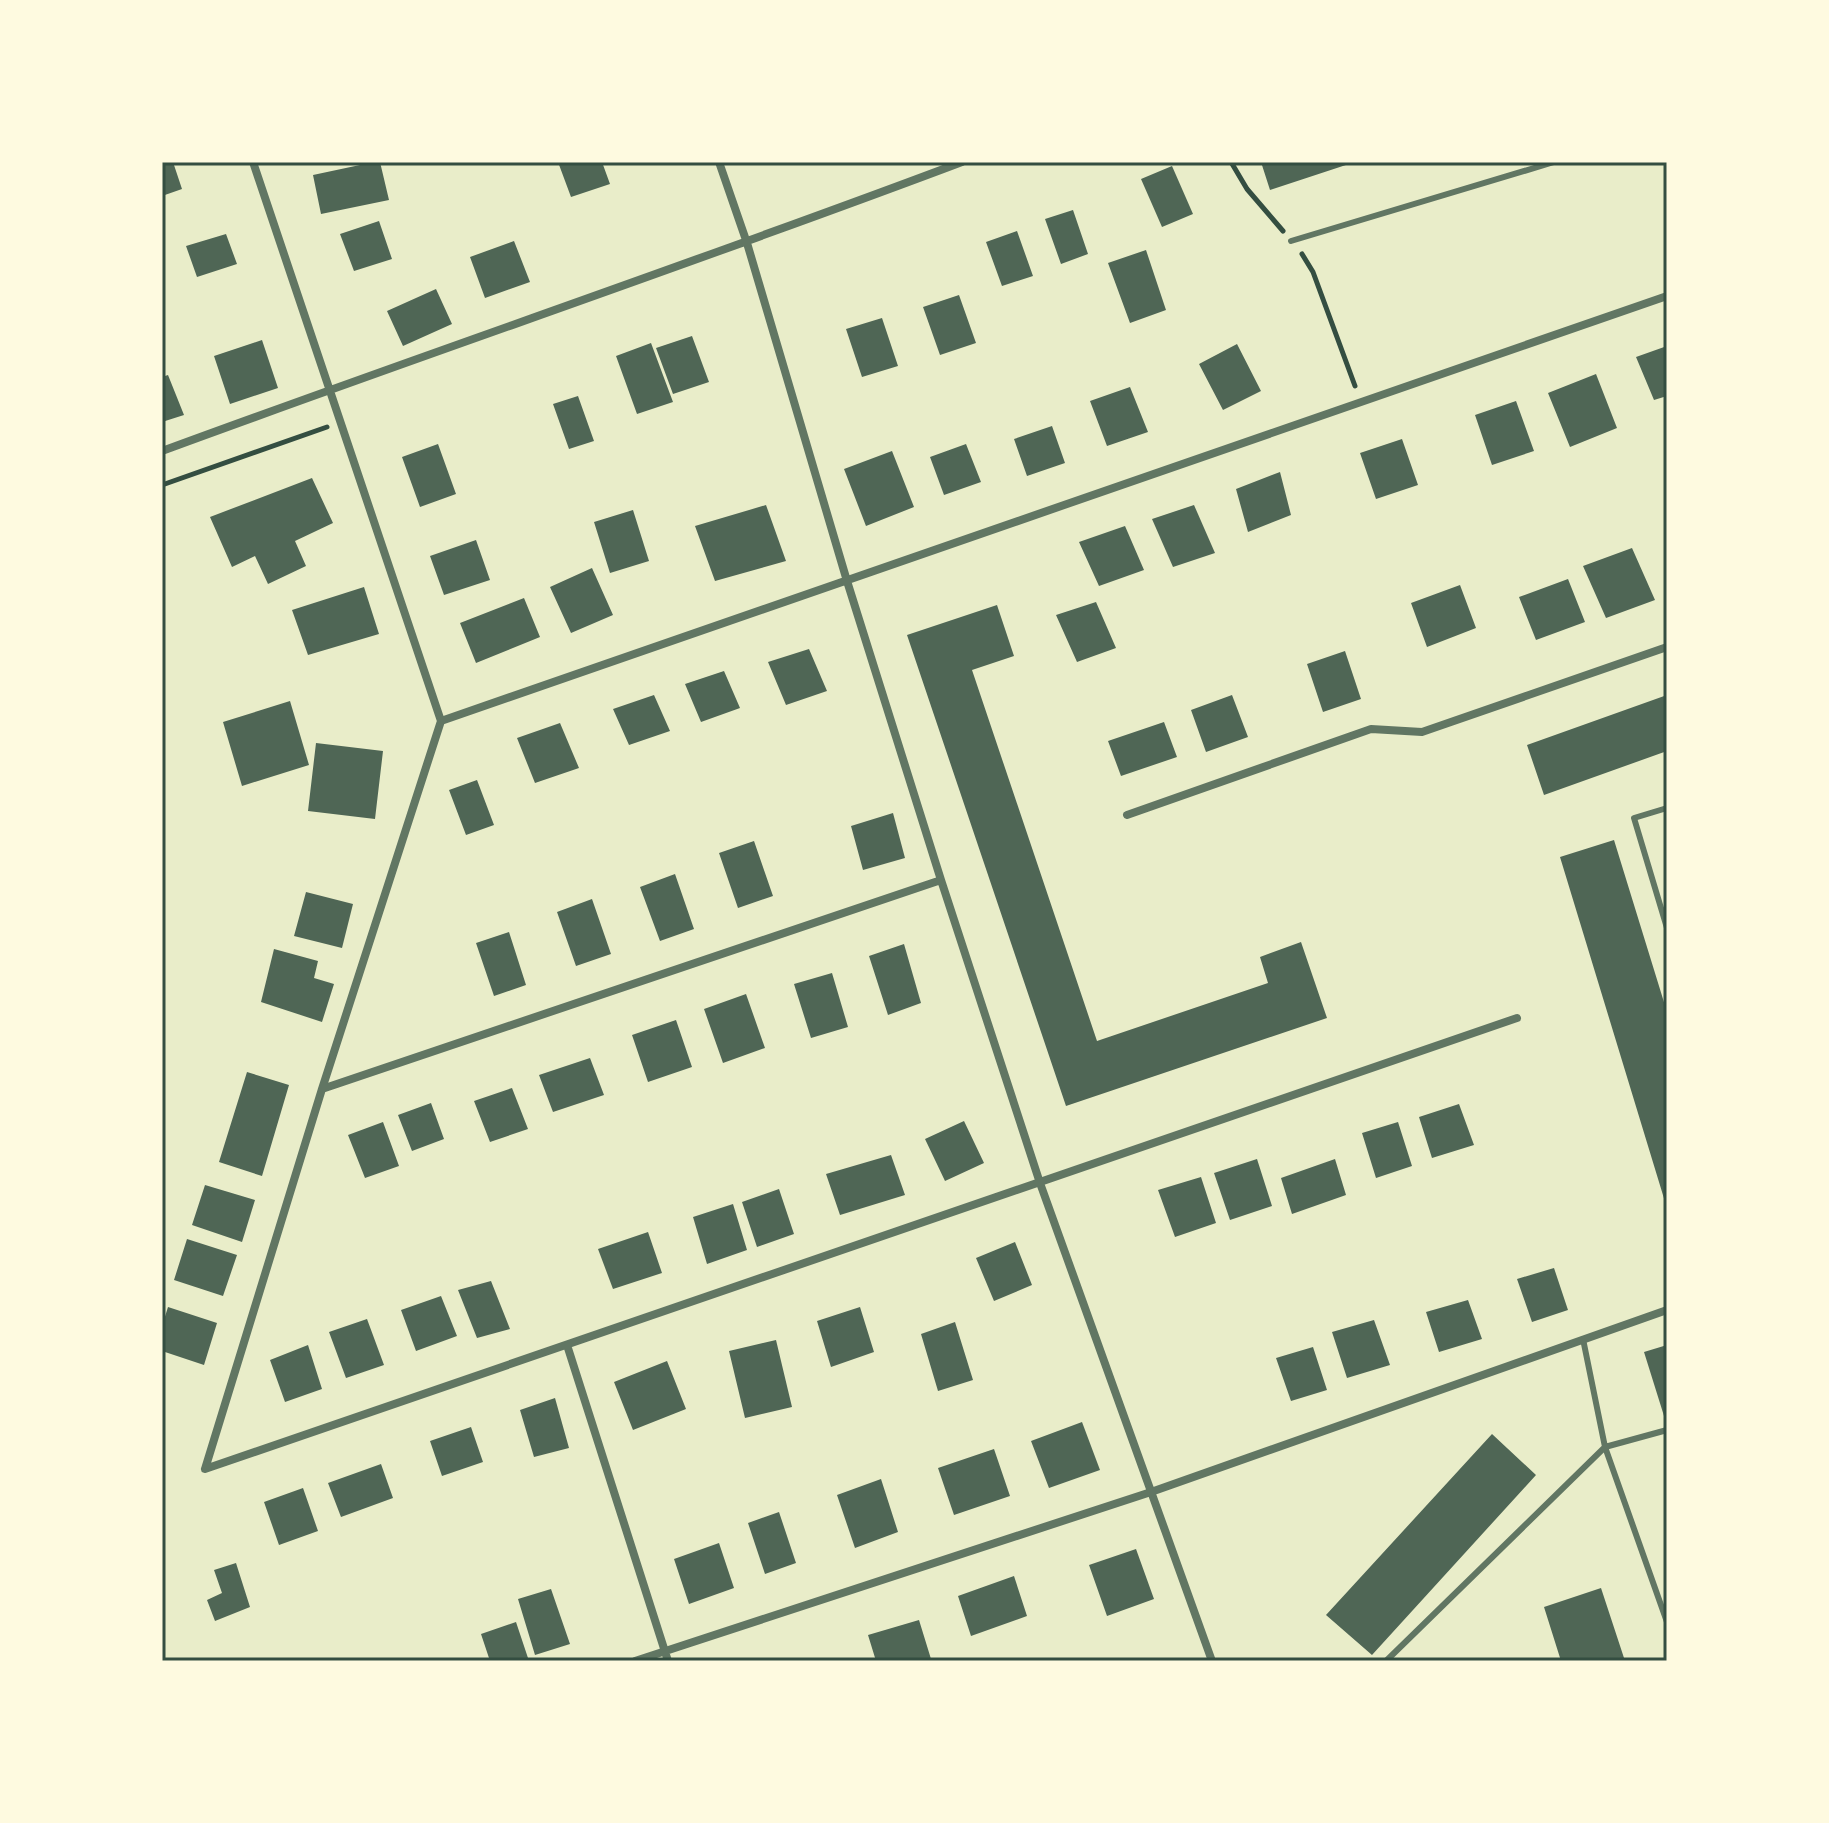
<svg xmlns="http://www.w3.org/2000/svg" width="1829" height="1823" viewBox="0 0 1829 1823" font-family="'Exo 2',sans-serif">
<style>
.building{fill:#4f6655}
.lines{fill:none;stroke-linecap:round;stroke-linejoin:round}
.path{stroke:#344e41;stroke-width:5}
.service{stroke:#617663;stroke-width:6}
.minor{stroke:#617663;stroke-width:8}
.neatline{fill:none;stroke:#344e41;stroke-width:3}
</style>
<rect width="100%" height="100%" fill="#e9edc9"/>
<path class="building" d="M 162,162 L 173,162 L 182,189 L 162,196 Z
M 374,162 L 380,162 L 389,200 L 321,214 L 313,175 Z
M 558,162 L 602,162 L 610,184 L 571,197 Z
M 1261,162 L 1352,162 L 1352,163 L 1270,190 Z
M 1172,166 L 1193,214 L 1162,227 L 1141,179 Z
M 1073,210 L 1088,254 L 1061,264 L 1045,219 Z
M 379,221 L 392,259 L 354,271 L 340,234 Z
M 1017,231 L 1033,276 L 1002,286 L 986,242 Z
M 226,234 L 237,264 L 197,277 L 186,246 Z
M 514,241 L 530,282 L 485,298 L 470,257 Z
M 1146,250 L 1166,310 L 1130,323 L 1108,263 Z
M 436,289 L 452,324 L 403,346 L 387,311 Z
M 959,295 L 976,343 L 940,355 L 923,307 Z
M 882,318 L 898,366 L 862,377 L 846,329 Z
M 692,336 L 709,382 L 673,394 L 656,348 Z
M 262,340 L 278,388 L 230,404 L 214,356 Z
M 651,343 L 673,402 L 637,414 L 616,356 Z
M 1237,344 L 1261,391 L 1223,410 L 1199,364 Z
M 1667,346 L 1667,396 L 1654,400 L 1636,357 Z
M 1596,374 L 1617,428 L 1570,447 L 1548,393 Z
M 168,375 L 184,415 L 162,422 L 162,377 Z
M 1130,387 L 1148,432 L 1107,446 L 1090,401 Z
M 578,396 L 594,441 L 569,449 L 553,404 Z
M 1516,401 L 1534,451 L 1492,465 L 1475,415 Z
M 1052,426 L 1065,463 L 1027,476 L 1014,439 Z
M 1402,439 L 1418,485 L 1376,499 L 1360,453 Z
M 438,444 L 456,494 L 420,507 L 402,457 Z
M 966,444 L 981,482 L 944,495 L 930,457 Z
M 892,451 L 914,507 L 866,526 L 844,469 Z
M 1280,472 L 1291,515 L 1248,532 L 1236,489 Z
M 312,478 L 333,523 L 295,541 L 306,566 L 268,584 L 255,556 L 232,567 L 210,517 Z
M 766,505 L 786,561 L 715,581 L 695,526 Z
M 1194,505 L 1215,553 L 1173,567 L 1152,519 Z
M 633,510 L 649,561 L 610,573 L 594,522 Z
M 1125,526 L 1144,570 L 1099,586 L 1079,542 Z
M 476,540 L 490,580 L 444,595 L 430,556 Z
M 1632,548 L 1655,600 L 1606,618 L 1583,566 Z
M 592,568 L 613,615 L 571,633 L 550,587 Z
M 1568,579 L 1585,622 L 1536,640 L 1519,597 Z
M 1460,585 L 1476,628 L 1427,647 L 1411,603 Z
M 364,587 L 379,634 L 308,655 L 292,610 Z
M 524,598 L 540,637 L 476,663 L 460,623 Z
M 1096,602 L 1116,648 L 1077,662 L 1056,615 Z
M 997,605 L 1014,656 L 972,670 L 1097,1041 L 1268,983 L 1260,957 L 1301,942 L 1327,1018 L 1066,1106 L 907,635 Z
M 809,649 L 827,691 L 786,705 L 768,662 Z
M 1345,651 L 1361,699 L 1323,712 L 1307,664 Z
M 724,671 L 740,708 L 701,722 L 685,684 Z
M 654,695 L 670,731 L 629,745 L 613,709 Z
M 1232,695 L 1248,737 L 1206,752 L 1191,710 Z
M 1667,695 L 1667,751 L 1544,795 L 1527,745 Z
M 290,701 L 309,765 L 242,786 L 223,722 Z
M 1164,722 L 1177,757 L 1121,776 L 1108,741 Z
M 560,723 L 579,768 L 535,783 L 517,738 Z
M 316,743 L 383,751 L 375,819 L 308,811 Z
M 477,780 L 494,825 L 466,835 L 449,790 Z
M 893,813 L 905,858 L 863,870 L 851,826 Z
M 1614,840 L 1667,1012 L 1666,1205 L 1560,857 Z
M 754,841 L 773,896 L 738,908 L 719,853 Z
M 675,874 L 694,929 L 660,941 L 640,887 Z
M 306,892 L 353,904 L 342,948 L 294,936 Z
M 592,899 L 611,954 L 576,966 L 557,912 Z
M 509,932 L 526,985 L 494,996 L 476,943 Z
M 904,944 L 921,1003 L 888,1015 L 869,956 Z
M 274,949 L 318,961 L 314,978 L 334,984 L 322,1022 L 261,1002 Z
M 832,973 L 848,1027 L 811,1038 L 794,984 Z
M 746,994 L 765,1048 L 723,1063 L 704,1009 Z
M 676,1020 L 692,1067 L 648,1082 L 632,1035 Z
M 590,1058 L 604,1095 L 553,1112 L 539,1075 Z
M 247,1072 L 289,1085 L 262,1176 L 219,1162 Z
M 512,1088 L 528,1129 L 490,1142 L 474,1101 Z
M 431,1103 L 444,1139 L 412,1151 L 398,1115 Z
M 1459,1104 L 1474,1145 L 1432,1158 L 1419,1117 Z
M 964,1121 L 984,1163 L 945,1181 L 925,1139 Z
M 383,1122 L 399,1166 L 365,1178 L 348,1135 Z
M 1398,1122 L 1412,1166 L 1376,1178 L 1362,1133 Z
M 891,1155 L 905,1195 L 840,1215 L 826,1174 Z
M 1257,1159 L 1272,1206 L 1230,1220 L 1214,1173 Z
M 1335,1159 L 1346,1195 L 1292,1214 L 1281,1178 Z
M 1201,1177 L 1216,1223 L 1175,1237 L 1158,1190 Z
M 205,1185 L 255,1200 L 242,1242 L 192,1225 Z
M 779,1189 L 794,1234 L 757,1247 L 742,1202 Z
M 733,1204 L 747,1250 L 707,1264 L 693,1217 Z
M 648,1232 L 662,1273 L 613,1289 L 598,1249 Z
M 187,1239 L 237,1255 L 223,1296 L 174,1280 Z
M 1015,1242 L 1032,1285 L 994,1301 L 976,1258 Z
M 1554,1268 L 1568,1310 L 1532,1322 L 1517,1279 Z
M 491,1281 L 510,1329 L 477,1338 L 458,1290 Z
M 441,1296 L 457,1336 L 416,1351 L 401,1310 Z
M 1468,1300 L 1482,1339 L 1439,1352 L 1426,1312 Z
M 168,1307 L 217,1323 L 204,1365 L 162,1351 L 162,1326 Z
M 860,1307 L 874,1352 L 831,1367 L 817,1321 Z
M 367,1319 L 384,1365 L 346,1378 L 329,1332 Z
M 1374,1320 L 1390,1365 L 1347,1378 L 1332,1332 Z
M 955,1322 L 973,1380 L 938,1391 L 921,1334 Z
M 776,1340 L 792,1407 L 745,1418 L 729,1351 Z
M 308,1345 L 322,1389 L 285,1402 L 270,1360 Z
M 1667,1345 L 1667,1415 L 1664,1416 L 1644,1352 Z
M 1313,1347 L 1327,1390 L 1291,1401 L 1276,1358 Z
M 667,1361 L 686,1409 L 633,1430 L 614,1382 Z
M 555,1398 L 569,1448 L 534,1457 L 520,1410 Z
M 1082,1422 L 1100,1470 L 1049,1488 L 1031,1441 Z
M 471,1427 L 483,1462 L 442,1476 L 430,1441 Z
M 1492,1434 L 1536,1475 L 1372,1655 L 1326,1615 Z
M 994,1449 L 1010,1496 L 954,1515 L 938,1468 Z
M 381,1464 L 393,1498 L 341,1517 L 328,1483 Z
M 881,1479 L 898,1532 L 855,1548 L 837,1495 Z
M 303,1488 L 318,1531 L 279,1545 L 264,1502 Z
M 779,1512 L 796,1563 L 765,1574 L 748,1523 Z
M 719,1543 L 734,1588 L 689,1604 L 674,1559 Z
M 1136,1549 L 1154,1599 L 1107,1616 L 1089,1565 Z
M 236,1563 L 250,1607 L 215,1621 L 207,1600 L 222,1593 L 214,1570 Z
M 1014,1576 L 1027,1616 L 971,1636 L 958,1596 Z
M 1601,1588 L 1625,1661 L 1561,1661 L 1544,1607 Z
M 551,1589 L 570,1644 L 535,1655 L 518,1599 Z
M 919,1620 L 931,1659 L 876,1661 L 868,1635 Z
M 516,1622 L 529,1661 L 490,1661 L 481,1634 Z"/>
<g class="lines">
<path class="path" d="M 1231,162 L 1247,189 L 1283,231
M 1302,254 L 1313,272 L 1355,386
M 162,485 L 327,427"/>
<path class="service" d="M 1291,241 L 1554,162
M 1667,808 L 1634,818 L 1667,928
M 1583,1339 L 1605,1447 L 1667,1622
M 1386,1661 L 1605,1447 L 1667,1430"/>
<path class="minor" d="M 719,162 L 747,243 L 847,581 L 941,880 L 1040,1183 L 1212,1661
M 162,451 C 428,353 697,262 962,162
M 441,721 L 1667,296
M 1127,815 L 1371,729 L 1422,732 L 1667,647
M 322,1089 L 941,880
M 567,1345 L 668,1661
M 205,1469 L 1517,1018
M 205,1469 L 322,1089 L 441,721 L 253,162
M 635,1661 L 1151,1492 L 1667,1310"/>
</g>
<rect width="1829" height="1823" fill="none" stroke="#fefae0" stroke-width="328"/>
<rect x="164" y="164" width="1501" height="1495" class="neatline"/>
</svg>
